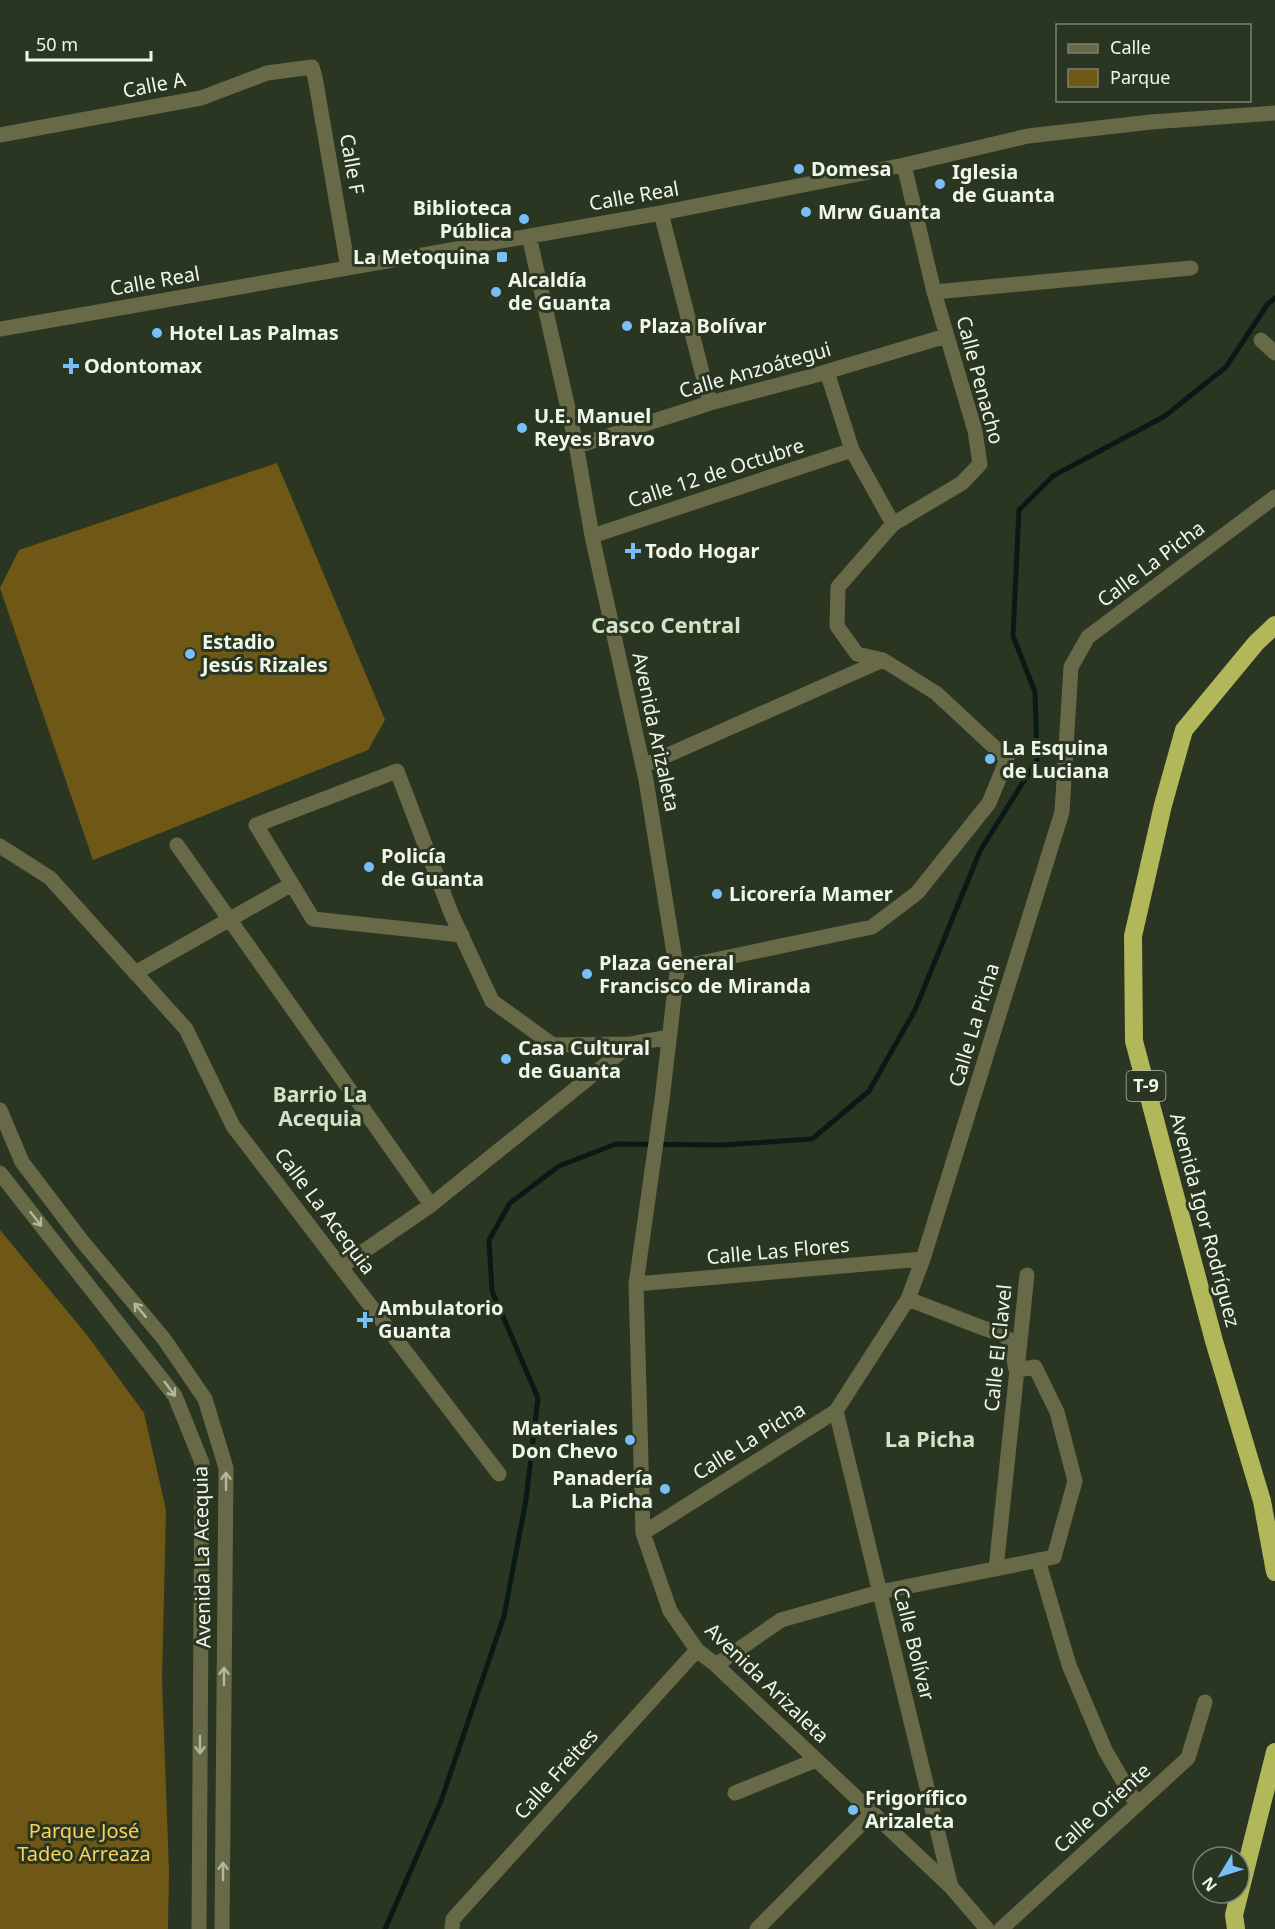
<svg xmlns="http://www.w3.org/2000/svg" width="1275" height="1929" viewBox="0 0 1275 1929" font-family="'Noto Sans',sans-serif">
<style>
.green{fill:#6f5815}
.lines{fill:none;stroke-linecap:round;stroke-linejoin:round}
.stream{stroke:#091916;stroke-width:5}
.minor{stroke:#686a47;stroke-width:15}
.highway{stroke:#b2b75a;stroke-width:18}
.oneway{stroke:#b2b8a0}
.poi-dot{fill:#78bff8;stroke:#2a3621;stroke-width:2}
.labels{text-anchor:middle;stroke-width:6;stroke-linejoin:round;paint-order:stroke}
.shield{fill:#2a3621;stroke:#b3bdad;stroke-width:1.5}
.shield-label{font-size:18px;font-weight:bold;fill:#eef7e9}
.street-label{font-size:20px;fill:#eef7e9;stroke:#2a3621}
.poi-label{font-size:20px;font-weight:bold;fill:#eef7e9;stroke:#2a3621;text-anchor:start}
.park-label{font-size:20px;fill:#fdd155;stroke:#2a3621}
.neighbourhood-label{font-size:21px;font-weight:bold;fill:#d2e3c8;stroke:#2a3621}
.quarter-label{font-size:22px;font-weight:bold;fill:#d2e3c8;stroke:#2a3621}
</style>
<rect width="100%" height="100%" fill="#2a3621"/>
<path class="green" d="M 277,463 L 385,720 L 368,750 L 93,860 L 0,588 L 19,550 Z
M 0,1230 L 87,1335 L 144,1413 L 166,1510 L 162,1680 L 169,1871 L 168,1929 L 0,1929 Z"/>
<g class="lines">
<path class="stream" d="M 385,1929 L 441,1801 L 504,1616 L 526,1500 L 538,1398 L 492,1291 L 489,1240 L 510,1203 L 559,1166 L 616,1144 L 723,1145 L 812,1139 L 869,1091 L 915,1010 L 980,851 L 1037,760 L 1035,692 L 1013,636 L 1019,510 L 1053,476 L 1165,416 L 1226,367 L 1267,305 L 1275,298"/>
<path class="minor" d="M 0,135 L 201,98 L 267,73 L 312,67 L 315,77 L 348,268
M 661,213 L 710,403
M 529,236 L 576,444 L 592,536 L 646,780 L 677,972 L 662,1100 L 636,1284 L 643,1533 L 670,1611 L 697,1650 L 716,1665 L 951,1887 L 987,1929
M 934,292 L 1191,268
M 0,329 L 661,213 L 904,165 L 1028,136 L 1151,122 L 1275,113
M 1261,340 L 1275,353
M 827,372 L 852,450 L 893,524
M 577,446 L 710,403 L 809,377 L 946,336
M 592,536 L 852,450
M 643,766 L 883,660
M 177,845 L 431,1205
M 0,846 L 50,878 L 186,1029 L 233,1126 L 499,1474
M 462,935 L 313,919 L 256,825 L 397,771 L 451,913 L 492,1001 L 553,1045 L 631,1044
M 676,968 L 872,927 L 917,893 L 989,803 L 1007,759 L 936,693 L 883,660 L 857,654 L 837,626 L 838,587 L 893,524 L 962,483 L 980,464 L 975,431 L 934,292 L 904,165
M 135,973 L 292,884
M 0,1110 L 22,1162 L 82,1241 L 164,1339 L 205,1399 L 226,1468 L 222,1929
M 0,1173 L 175,1396 L 202,1463 L 199,1929
M 341,1267 L 431,1205 L 631,1044 L 669,1037
M 636,1284 L 923,1259
M 836,1411 L 951,1887
M 643,1533 L 836,1411 L 908,1299 L 923,1259 L 1062,812 L 1071,667 L 1088,637 L 1275,497
M 1038,1560 L 1069,1665 L 1105,1750 L 1137,1805
M 996,1569 L 1027,1275
M 716,1665 L 781,1620 L 880,1592 L 1054,1557 L 1075,1481 L 1057,1412 L 1035,1367 L 1016,1370 L 1010,1341 L 1002,1334 L 983,1328 L 908,1299
M 735,1793 L 816,1760
M 452,1929 L 453,1919 L 697,1650
M 757,1929 L 872,1813
M 1001,1929 L 1188,1758 L 1205,1702"/>
<path class="highway" d="M 1275,625 L 1256,643 L 1184,730 L 1163,805 L 1133,936 L 1134,1041 L 1214,1341 L 1262,1501 L 1275,1572
M 1236,1929 L 1234,1915 L 1275,1752"/>
</g>
<defs><path id="oneway-shaft" d="M-6 0H5M1.5-3L5.5 0L1.5 3" fill="none" stroke-width="1.6" stroke-linecap="round" stroke-linejoin="round" transform="scale(1.5)"/></defs>
<g class="oneway">
<use href="#oneway-shaft" transform="translate(36 1219) rotate(52)"/>
<use href="#oneway-shaft" transform="translate(140 1310) rotate(-130)"/>
<use href="#oneway-shaft" transform="translate(170 1389) rotate(53)"/>
<use href="#oneway-shaft" transform="translate(226 1481) rotate(-90)"/>
<use href="#oneway-shaft" transform="translate(224 1676) rotate(-90)"/>
<use href="#oneway-shaft" transform="translate(200 1745) rotate(90)"/>
<use href="#oneway-shaft" transform="translate(223 1871) rotate(-90)"/>
</g>
<g class="poi-dot">
<circle cx="799" cy="169" r="6"/>
<circle cx="940" cy="184" r="6"/>
<circle cx="806" cy="212" r="6"/>
<circle cx="524" cy="219" r="6"/>
<rect x="496" y="251" width="12" height="12" rx="3"/>
<circle cx="496" cy="292" r="6"/>
<circle cx="627" cy="326" r="6"/>
<circle cx="157" cy="333" r="6"/>
<path d="M68 357h6v6h6v6h-6v6h-6v-6h-6v-6h6z"/>
<circle cx="522" cy="428" r="6"/>
<path d="M630 542h6v6h6v6h-6v6h-6v-6h-6v-6h6z"/>
<circle cx="190" cy="654" r="6"/>
<circle cx="990" cy="759" r="6"/>
<circle cx="369" cy="867" r="6"/>
<circle cx="717" cy="894" r="6"/>
<circle cx="587" cy="974" r="6"/>
<circle cx="506" cy="1059" r="6"/>
<path d="M362 1311h6v6h6v6h-6v6h-6v-6h-6v-6h6z"/>
<circle cx="630" cy="1440" r="6"/>
<circle cx="665" cy="1489" r="6"/>
<circle cx="853" cy="1810" r="6"/>
</g>
<g class="labels">
<rect class="shield" x="1126.5" y="1071" width="39" height="30" rx="4.5"/>
<g class="shield-label">
<text x="1146" y="1092">T-9</text>
</g>
<g class="street-label">
<text transform="translate(154 85) rotate(-11)" y="7">Calle A</text>
<text transform="translate(352 164) rotate(80)" y="7">Calle F</text>
<text transform="translate(634 196) rotate(-10)" y="7">Calle Real</text>
<text transform="translate(155 281) rotate(-10)" y="7">Calle Real</text>
<text transform="translate(755 370) rotate(-16)" y="7">Calle Anzoátegui</text>
<text transform="translate(980 380) rotate(75)" y="7">Calle Penacho</text>
<text transform="translate(716 473) rotate(-18)" y="7">Calle 12 de Octubre</text>
<text transform="translate(1151 564) rotate(-37)" y="7">Calle La Picha</text>
<text transform="translate(656 732) rotate(78)" y="7">Avenida Arizaleta</text>
<text transform="translate(974 1025) rotate(-73)" y="7">Calle La Picha</text>
<text transform="translate(325 1211) rotate(53)" y="7">Calle La Acequia</text>
<text transform="translate(1205 1220) rotate(75)" y="7">Avenida Igor Rodríguez</text>
<text transform="translate(778 1251) rotate(-5)" y="7">Calle Las Flores</text>
<text transform="translate(998 1348) rotate(-84)" y="7">Calle El Clavel</text>
<text transform="translate(749 1441) rotate(-32)" y="7">Calle La Picha</text>
<text transform="translate(202 1557) rotate(-91)" y="7">Avenida La Acequia</text>
<text transform="translate(914 1644) rotate(76)" y="7">Calle Bolívar</text>
<text transform="translate(767 1683) rotate(44)" y="7">Avenida Arizaleta</text>
<text transform="translate(556 1774) rotate(-48)" y="7">Calle Freites</text>
<text transform="translate(1102 1808) rotate(-42)" y="7">Calle Oriente</text>
</g>
<g class="poi-label">
<text x="811" y="176">Domesa</text>
<text x="952" y="179">Iglesia<tspan x="952" dy="23">de Guanta</tspan></text>
<text x="512" y="215" text-anchor="end">Biblioteca<tspan x="512" dy="23">Pública</tspan></text>
<text x="818" y="219">Mrw Guanta</text>
<text x="490" y="264" text-anchor="end">La Metoquina</text>
<text x="508" y="287">Alcaldía<tspan x="508" dy="23">de Guanta</tspan></text>
<text x="639" y="333">Plaza Bolívar</text>
<text x="169" y="340">Hotel Las Palmas</text>
<text x="84" y="373">Odontomax</text>
<text x="534" y="423">U.E. Manuel<tspan x="534" dy="23">Reyes Bravo</tspan></text>
<text x="645" y="558">Todo Hogar</text>
<text x="202" y="649">Estadio<tspan x="202" dy="23">Jesús Rizales</tspan></text>
<text x="1002" y="755">La Esquina<tspan x="1002" dy="23">de Luciana</tspan></text>
<text x="381" y="863">Policía<tspan x="381" dy="23">de Guanta</tspan></text>
<text x="729" y="901">Licorería Mamer</text>
<text x="599" y="970">Plaza General<tspan x="599" dy="23">Francisco de Miranda</tspan></text>
<text x="518" y="1055">Casa Cultural<tspan x="518" dy="23">de Guanta</tspan></text>
<text x="378" y="1315">Ambulatorio<tspan x="378" dy="23">Guanta</tspan></text>
<text x="618" y="1435" text-anchor="end">Materiales<tspan x="618" dy="23">Don Chevo</tspan></text>
<text x="653" y="1485" text-anchor="end">Panadería<tspan x="653" dy="23">La Picha</tspan></text>
<text x="865" y="1805">Frigorífico<tspan x="865" dy="23">Arizaleta</tspan></text>
</g>
<g class="park-label">
<text x="84" y="1838">Parque José<tspan x="84" dy="23">Tadeo Arreaza</tspan></text>
</g>
<g class="neighbourhood-label">
<text x="320" y="1102">Barrio La<tspan x="320" dy="24">Acequia</tspan></text>
</g>
<g class="quarter-label">
<text x="666" y="633">Casco Central</text>
<text x="930" y="1447">La Picha</text>
</g>
</g>
<rect x="1056" y="24" width="195" height="78" fill="#2a3621" stroke="#788371" stroke-width="1.5"/>
<rect x="1068" y="44" width="30" height="9" fill="#686a47" stroke="#788371" stroke-width="1.5"/>
<text x="1110" y="54" font-size="18" fill="#eef7e9">Calle</text>
<rect x="1068" y="69" width="30" height="18" fill="#6f5815" stroke="#788371" stroke-width="1.5"/>
<text x="1110" y="84" font-size="18" fill="#eef7e9">Parque</text>
<g transform="translate(1221 1875) rotate(232)"><circle r="28" fill="#2a3621" stroke="#788371" stroke-width="1.5"/>
<path d="M0-4.5L10 22L0 15L-10 22Z" fill="#78bff8"/>
<text y="-9" font-size="16" font-weight="bold" text-anchor="middle" fill="#eef7e9">N</text>
</g>
<path d="M27 51v9h124v-9" fill="none" stroke="#eef7e9" stroke-width="3"/>
<text x="36" y="51" font-size="18" fill="#eef7e9" stroke="#2a3621" stroke-width="4.5" paint-order="stroke">50 m</text>
</svg>
